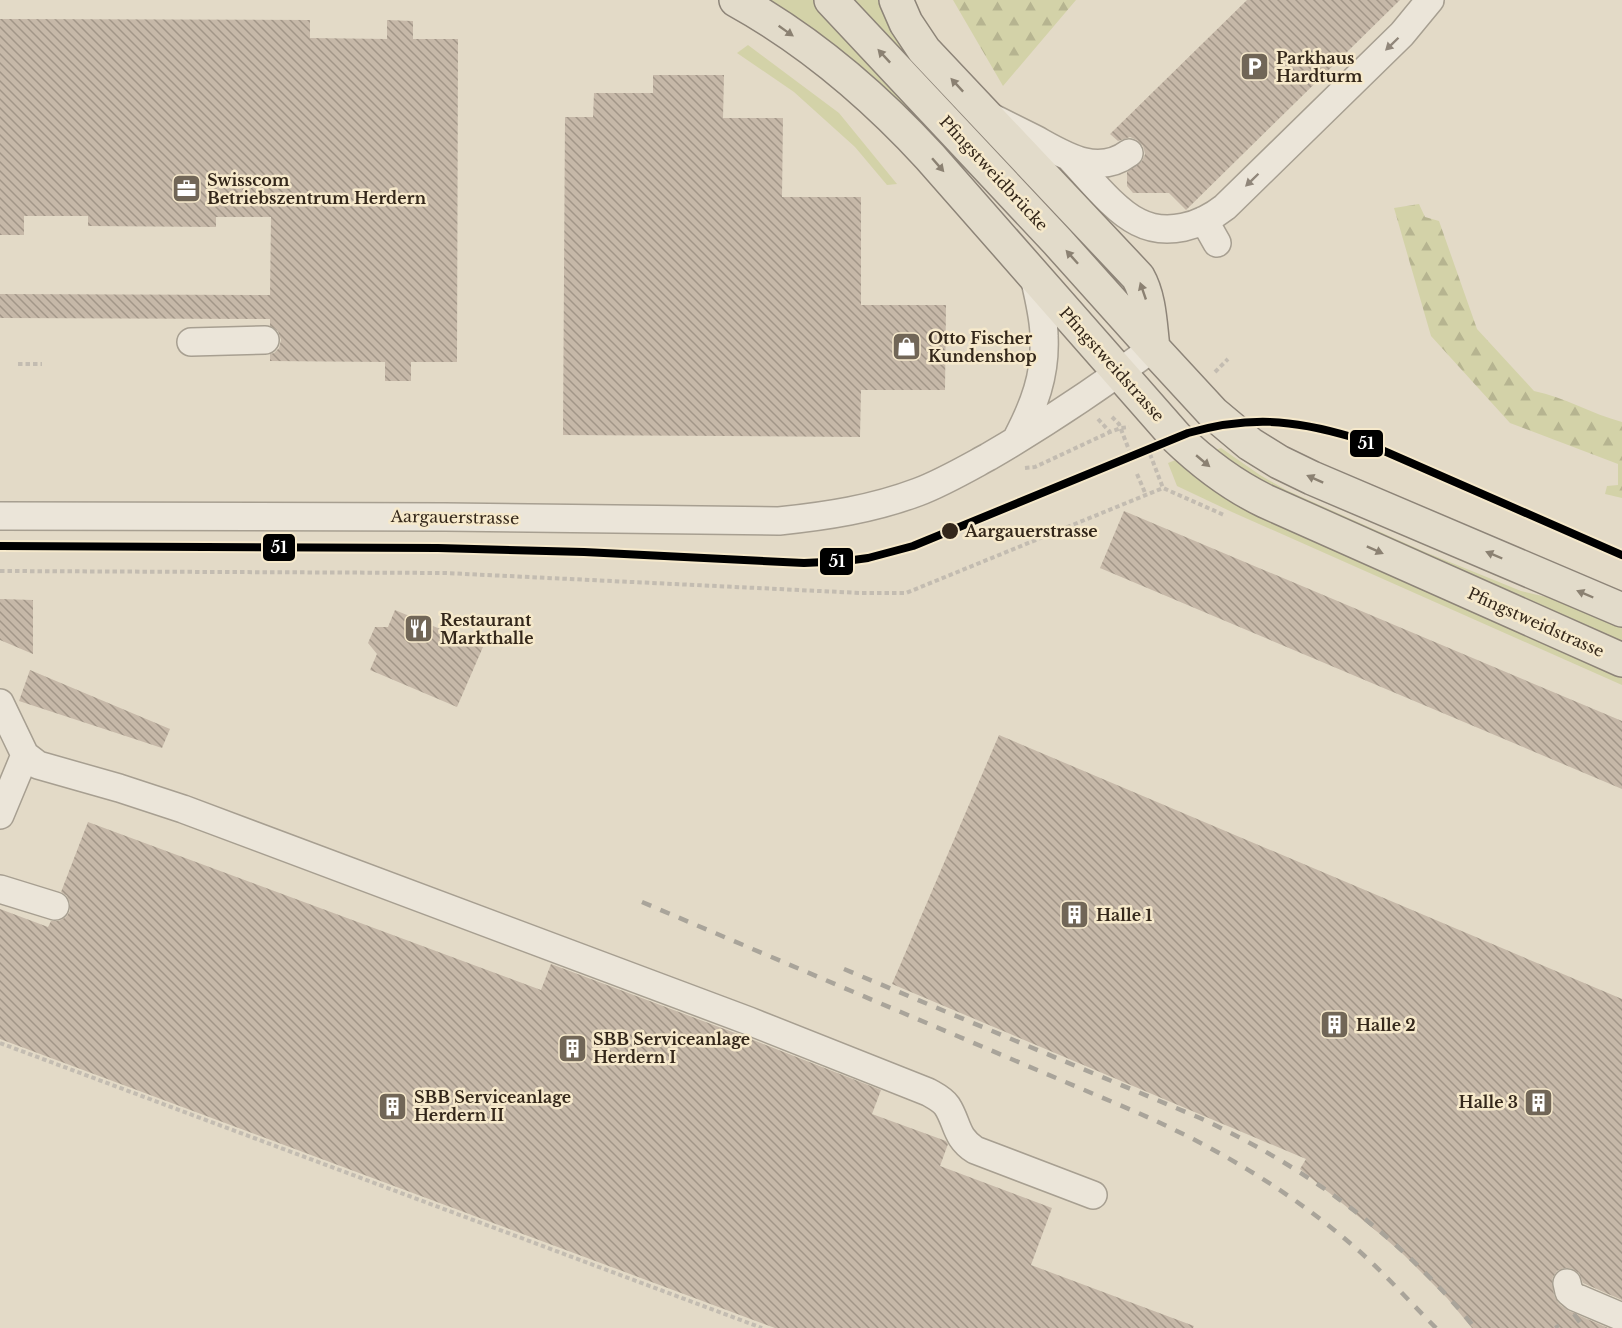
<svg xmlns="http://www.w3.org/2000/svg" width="1622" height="1328" viewBox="0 0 1622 1328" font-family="'Libre Baskerville',serif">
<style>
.grass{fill:#d3d2a8}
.forest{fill:url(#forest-firs)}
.building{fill:url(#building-back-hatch)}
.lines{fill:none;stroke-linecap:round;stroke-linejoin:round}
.minor-casing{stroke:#a79f91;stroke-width:30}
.major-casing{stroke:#8d8478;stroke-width:36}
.path{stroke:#c3bcb1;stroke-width:4;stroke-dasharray:4.5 3;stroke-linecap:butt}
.minor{stroke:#ebe5d9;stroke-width:27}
.major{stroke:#e2dbca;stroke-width:33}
.rail{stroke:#a9a49a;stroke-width:4.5;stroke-dasharray:10 10;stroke-linecap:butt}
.tram-1-casing{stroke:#f6e9cb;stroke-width:12}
.tram-1{stroke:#000;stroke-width:8}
.oneway{fill:#8b8172}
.oneway2{fill:#90867a}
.stop-dot{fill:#34271a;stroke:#f6e9cb;stroke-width:2}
.labels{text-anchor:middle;stroke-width:5;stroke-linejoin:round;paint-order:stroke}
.poi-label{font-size:16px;font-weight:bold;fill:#34271a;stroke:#f6e9cb;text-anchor:start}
.street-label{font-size:16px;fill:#34271a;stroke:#f6e9cb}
.stop-label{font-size:16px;font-weight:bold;fill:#34271a;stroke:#f6e9cb;text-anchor:start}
.line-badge{stroke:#f6e9cb;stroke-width:2}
.badge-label{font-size:16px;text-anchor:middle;font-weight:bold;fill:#fff}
</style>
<defs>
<pattern id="forest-firs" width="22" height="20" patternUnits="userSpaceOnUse" patternTransform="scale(1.5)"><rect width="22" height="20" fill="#d3d2a8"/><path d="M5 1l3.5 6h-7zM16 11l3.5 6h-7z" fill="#b6b490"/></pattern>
<pattern id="building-back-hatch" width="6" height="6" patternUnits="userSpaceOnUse" patternTransform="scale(1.5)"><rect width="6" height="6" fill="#c6b8a8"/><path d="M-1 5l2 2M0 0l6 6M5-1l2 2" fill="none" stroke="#a29688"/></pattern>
</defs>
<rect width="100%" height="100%" fill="#e3dac7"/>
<path class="grass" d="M 768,0 L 882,0 L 906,44 L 916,120 L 797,19 Z
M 748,45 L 839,113 L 897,184 L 887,185 L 855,147 L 794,92 L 737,53 Z
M 1221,448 L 1260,475 L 1286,490 L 1425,552 L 1521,591 L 1576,604 L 1622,622 L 1622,645 L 1288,498 L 1212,451 Z
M 1178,459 L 1622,674 L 1622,685 L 1232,512 L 1177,486 L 1168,463 Z"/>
<path class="forest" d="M 953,0 L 1076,0 L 1003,86 Z
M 1419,204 L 1425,217 L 1439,221 L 1477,329 L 1534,391 C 1564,397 1592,414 1622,422 L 1622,498 L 1605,494 L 1607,486 L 1618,485 L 1618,464 L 1510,423 L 1431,336 L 1394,208 Z"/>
<path class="building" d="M 1247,0 L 1400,0 L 1186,210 L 1169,193 L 1133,193 L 1127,186 L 1127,172 L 1142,161 L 1145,154 L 1143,146 L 1137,140 L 1130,137 L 1118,141 L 1110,134 Z
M 0,19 L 310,20 L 310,38 L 387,39 L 387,20 L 413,21 L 413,39 L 458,39 L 457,362 L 411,362 L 411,381 L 385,381 L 385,362 L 270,361 L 270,354 L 274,353 L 279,348 L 281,340 L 278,331 L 270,326 L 270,319 L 0,318 L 0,294 L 270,295 L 271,217 L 216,217 L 216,227 L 88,226 L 88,216 L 24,216 L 24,235 L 0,235 Z
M 653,75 L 724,75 L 723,118 L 783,118 L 782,197 L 861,197 L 861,305 L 946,305 L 945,390 L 861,390 L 860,437 L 563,435 L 565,117 L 593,117 L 594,93 L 653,93 Z
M 1124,511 L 1622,721 L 1622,789 L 1100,568 Z
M 0,599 L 33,600 L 33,654 L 0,640 Z
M 395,610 L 483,647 L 457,707 L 370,670 L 377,654 L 368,643 L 375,627 L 388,627 Z
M 30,670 L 170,729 L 162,748 L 19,701 Z
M 999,735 L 1622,999 L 1622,1300 L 1583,1283 L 1579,1273 L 1571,1268 L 1564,1268 L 1557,1271 L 1552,1279 L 1554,1295 L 1559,1304 L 1569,1311 L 1608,1328 L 1472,1328 L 1447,1298 L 1404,1255 L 1380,1234 L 1300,1169 L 1306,1159 L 892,984 Z
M 88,822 L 541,990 L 551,964 L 743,1036 L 881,1090 L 872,1114 L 946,1141 L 948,1144 L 940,1166 L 1052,1208 L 1031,1265 L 1194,1326 L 1193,1328 L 775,1328 L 0,1039 L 0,909 L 48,927 L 51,921 L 59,921 L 66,917 L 70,911 L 70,903 L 67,896 L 61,892 Z"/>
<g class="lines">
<defs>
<path id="minor" d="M 993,118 C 1007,125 1021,132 1035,139 C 1064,155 1097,177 1129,153
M 1071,159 C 1089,178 1115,211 1138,222 C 1167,237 1201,226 1225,207 L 1402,34 L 1430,0
M 1204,220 L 1217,243
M 191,342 L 265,340
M 1016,440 C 1034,406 1046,375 1044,336 C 1044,317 1038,296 1034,276
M 0,516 L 445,517 L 779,521 C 827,516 873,509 918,492 C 942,483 966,469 988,457 C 1045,424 1100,387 1153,348
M 0,703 L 25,755 L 38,765 L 119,788 L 183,809 L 749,1021 L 928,1092 C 935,1096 942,1099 947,1106 C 958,1123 955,1137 975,1150 L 1093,1195
M 0,815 L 25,755
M 0,889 L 55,906
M 1567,1283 L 1569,1292 L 1575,1297 L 1622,1317"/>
<path id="major" d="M 736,0 C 810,41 873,95 930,157 L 1176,437 C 1203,463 1232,485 1265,501 L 1622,660
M 831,0 L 1057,241 L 1153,348 L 1213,413 L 1250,444 L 1279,462 L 1312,478 L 1622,610
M 896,0 L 906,23 L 924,50 L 1138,277 C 1150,298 1150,325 1153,348"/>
</defs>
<use href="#minor" class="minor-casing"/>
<use href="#major" class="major-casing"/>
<path class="path" d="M 18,364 L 42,364
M 1215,372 L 1228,359
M 1112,417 L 1119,424 L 1129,450
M 1098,419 L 1110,432
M 1150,454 L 1163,488 L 1224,515
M 1025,468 L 1035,467 L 1110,432 L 1121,428 L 1129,427
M 1137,474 L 1146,495
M 0,571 L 445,573 L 861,593 L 906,593 L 1163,488
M 0,1043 L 762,1328"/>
<use href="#minor" class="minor"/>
<use href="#major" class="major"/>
<path class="rail" d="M 642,902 L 1136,1112 C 1216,1147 1292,1192 1358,1250 C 1385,1274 1410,1302 1436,1328
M 844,969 L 1200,1118 C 1308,1168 1400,1236 1475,1328
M 1574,1314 L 1584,1328
M 1556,1325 L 1558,1328"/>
<defs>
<path id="tram-1" d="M 0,546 L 438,548 L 584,552 L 804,563 L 846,561 L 868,558 L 913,546 L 1188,433 C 1248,416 1292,419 1352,437 L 1622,555"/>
</defs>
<use href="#tram-1" class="tram-1-casing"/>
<use href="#tram-1" class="tram-1"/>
</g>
<defs><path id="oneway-solid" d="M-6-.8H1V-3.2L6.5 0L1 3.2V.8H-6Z" transform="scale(1.5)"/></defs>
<g class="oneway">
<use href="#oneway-solid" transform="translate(786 31) rotate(35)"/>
<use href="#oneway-solid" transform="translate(884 56) rotate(-133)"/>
<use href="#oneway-solid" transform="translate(957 85) rotate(-133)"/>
<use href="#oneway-solid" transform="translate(938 165) rotate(49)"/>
<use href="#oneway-solid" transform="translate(1072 257) rotate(-132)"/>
<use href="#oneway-solid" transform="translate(1143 291) rotate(-109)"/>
<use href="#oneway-solid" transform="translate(1203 461) rotate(40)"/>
<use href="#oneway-solid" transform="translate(1315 479) rotate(-156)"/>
<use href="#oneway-solid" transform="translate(1375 550) rotate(24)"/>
<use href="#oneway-solid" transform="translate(1494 555) rotate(-157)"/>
<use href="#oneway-solid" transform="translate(1585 594) rotate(-157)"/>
</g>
<g class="oneway2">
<use href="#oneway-solid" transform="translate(1392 44) rotate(136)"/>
<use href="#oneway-solid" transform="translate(1252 180) rotate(136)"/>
</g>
<defs>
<symbol id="parking-square" viewBox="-11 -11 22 22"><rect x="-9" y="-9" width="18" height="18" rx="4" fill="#716657" stroke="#f6e9cb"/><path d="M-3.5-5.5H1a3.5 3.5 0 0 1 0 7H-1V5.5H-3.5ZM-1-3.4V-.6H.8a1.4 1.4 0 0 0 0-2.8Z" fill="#fff"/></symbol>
<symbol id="office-square" viewBox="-11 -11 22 22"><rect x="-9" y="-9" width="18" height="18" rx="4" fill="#716657" stroke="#f6e9cb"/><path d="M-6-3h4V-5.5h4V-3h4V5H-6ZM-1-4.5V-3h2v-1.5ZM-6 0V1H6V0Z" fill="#fff"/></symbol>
<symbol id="shop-square" viewBox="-11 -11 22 22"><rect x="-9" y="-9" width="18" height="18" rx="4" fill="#716657" stroke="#f6e9cb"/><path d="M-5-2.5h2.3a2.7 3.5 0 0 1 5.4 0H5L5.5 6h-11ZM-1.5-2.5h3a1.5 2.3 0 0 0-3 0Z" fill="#fff"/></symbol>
<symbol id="restaurant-square" viewBox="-11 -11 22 22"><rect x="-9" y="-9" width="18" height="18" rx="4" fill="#716657" stroke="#f6e9cb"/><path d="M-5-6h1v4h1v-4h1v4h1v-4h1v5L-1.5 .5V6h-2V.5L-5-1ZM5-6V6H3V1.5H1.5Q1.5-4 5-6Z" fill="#fff"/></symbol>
<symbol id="building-square" viewBox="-11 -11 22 22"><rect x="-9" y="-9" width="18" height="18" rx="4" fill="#716657" stroke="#f6e9cb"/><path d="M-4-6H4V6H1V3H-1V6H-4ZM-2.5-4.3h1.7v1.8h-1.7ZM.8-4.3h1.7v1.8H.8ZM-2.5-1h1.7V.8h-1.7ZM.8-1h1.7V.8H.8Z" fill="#fff"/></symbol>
</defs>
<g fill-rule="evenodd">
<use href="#parking-square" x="1238" y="50" width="33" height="33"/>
<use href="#office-square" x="170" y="172" width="33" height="33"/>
<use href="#shop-square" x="890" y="330" width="33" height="33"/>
<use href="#restaurant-square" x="402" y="612" width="33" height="33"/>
<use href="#building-square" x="1058" y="898" width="33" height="33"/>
<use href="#building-square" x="1318" y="1008" width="33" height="33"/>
<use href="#building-square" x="556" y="1032" width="33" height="33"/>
<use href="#building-square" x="1522" y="1086" width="33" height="33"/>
<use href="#building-square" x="376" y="1090" width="33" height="33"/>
</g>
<circle class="stop-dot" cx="950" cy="531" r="9"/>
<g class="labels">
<g class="poi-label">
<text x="1276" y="64">Parkhaus<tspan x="1276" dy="18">Hardturm</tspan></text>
<text x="207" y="186">Swisscom<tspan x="207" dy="18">Betriebszentrum Herdern</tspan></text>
<text x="928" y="344">Otto Fischer<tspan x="928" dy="18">Kundenshop</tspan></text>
<text x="440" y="626">Restaurant<tspan x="440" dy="18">Markthalle</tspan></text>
<text x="1096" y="921">Halle 1</text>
<text x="1356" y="1031">Halle 2</text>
<text x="593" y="1045">SBB Serviceanlage<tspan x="593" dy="18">Herdern I</tspan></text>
<text x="414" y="1103">SBB Serviceanlage<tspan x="414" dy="18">Herdern II</tspan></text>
<text x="1518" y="1108" text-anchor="end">Halle 3</text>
</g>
<g class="street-label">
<text transform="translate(994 173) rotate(47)" y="6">Pfingstweidbrücke</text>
<text transform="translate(1112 364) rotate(48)" y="6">Pfingstweidstrasse</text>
<text transform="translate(455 517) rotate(1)" y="6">Aargauerstrasse</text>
<text transform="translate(1536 622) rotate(24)" y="6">Pfingstweidstrasse</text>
</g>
<g class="stop-label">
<text x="965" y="537">Aargauerstrasse</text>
</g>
</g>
<g class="line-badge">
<rect x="1349" y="429" width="35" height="29" rx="6" fill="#000"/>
<rect x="262" y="533" width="34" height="29" rx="6" fill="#000"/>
<rect x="819" y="547" width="35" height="29" rx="6" fill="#000"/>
</g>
<g class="badge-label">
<text x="1366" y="449">51</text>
<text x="279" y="553">51</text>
<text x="837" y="567">51</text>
</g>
</svg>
